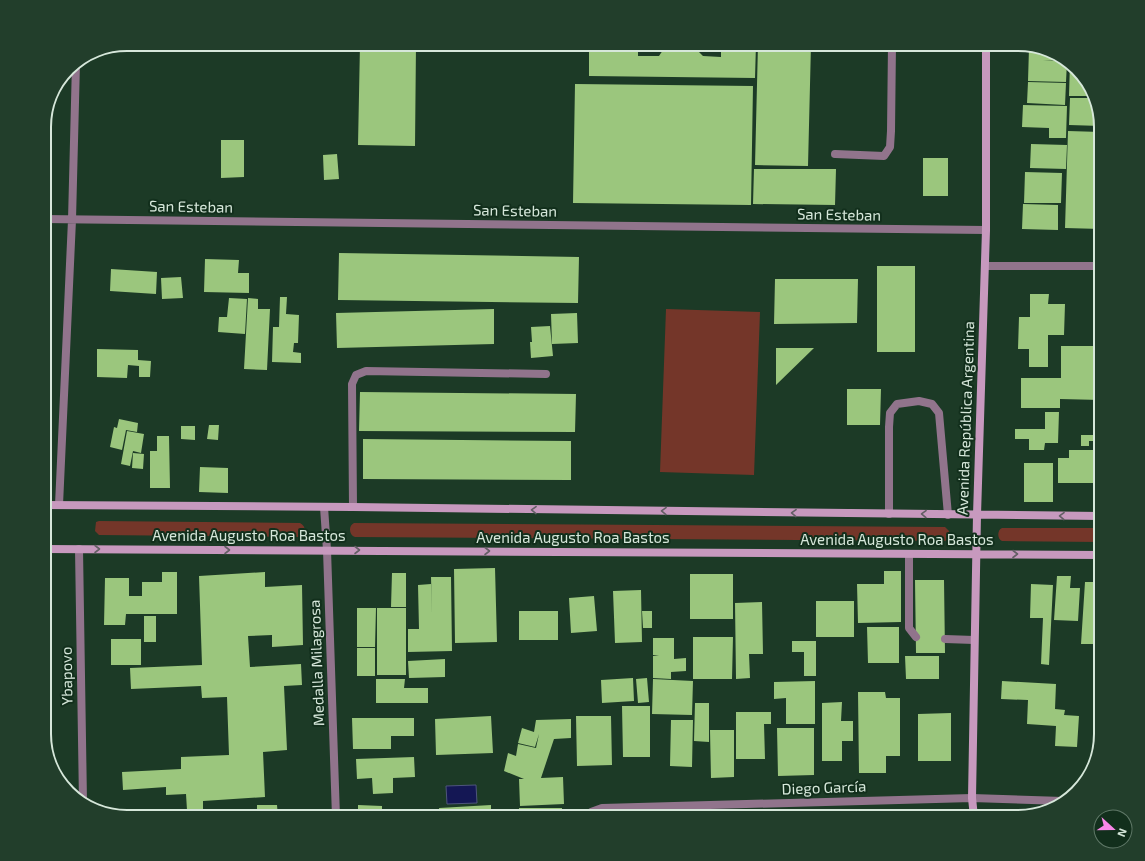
<svg xmlns="http://www.w3.org/2000/svg" width="1145" height="861" viewBox="0 0 1145 861" font-family="'Exo 2',sans-serif">
<style>
.green{fill:#743629}
.water{fill:#141754;stroke:#4e557c}
.building{fill:#9bc67d}
.lines{fill:none;stroke-linecap:round;stroke-linejoin:round}
.lane{stroke:#91748c;stroke-width:8}
.street{stroke:#91748c;stroke-width:8}
.secondary{stroke:#c799be;stroke-width:8}
.oneway{stroke:#635f65}
.labels{text-anchor:middle;stroke-width:4;stroke-linejoin:round;paint-order:stroke}
.street-label{font-size:15px;fill:#d6e7da;stroke:#122f1c}
.rim{fill:none;stroke:#d6e7da;stroke-width:2}
</style>
<rect width="100%" height="100%" fill="#1c3a26"/>
<path class="green" d="M 666,309 L 760,312 L 754,475 L 660,472 Z
M 44,521 L 48,522 L 52,525 L 52,531 L 48,535 L 44,535 Z
M 99,521 L 300,523 C 306,526 307,534 301,537 L 99,535 L 95,531 L 96,522 Z
M 354,523 L 945,527 L 949,531 C 949,536 949,538 945,541 L 355,537 C 349,535 348,526 354,523 Z
M 1002,528 L 1101,528 L 1101,542 L 1002,541 C 997,539 997,530 1002,528 Z"/>
<path class="water" d="M 476,785 L 477,803 L 447,804 L 446,786 Z"/>
<path class="building" d="M 360,44 L 416,44 L 415,146 L 358,145 Z
M 589,44 L 638,44 L 638,56 L 659,56 L 667,44 L 691,44 L 703,56 L 721,57 L 721,44 L 756,44 L 755,78 L 589,76 Z
M 758,44 L 811,44 L 808,166 L 755,165 Z
M 911,44 L 935,44 L 935,45 L 911,46 Z
M 1029,48 L 1065,60 L 1043,60 L 1067,61 L 1066,82 L 1028,81 Z
M 1070,62 L 1090,87 L 1090,96 L 1069,96 Z
M 1028,82 L 1066,83 L 1065,105 L 1027,103 Z
M 575,84 L 753,86 L 751,205 L 573,203 Z
M 1070,98 L 1094,98 L 1101,126 L 1069,125 Z
M 1023,105 L 1067,106 L 1066,138 L 1049,138 L 1049,128 L 1022,127 Z
M 1068,131 L 1101,132 L 1101,229 L 1065,228 Z
M 221,140 L 244,140 L 244,177 L 221,178 Z
M 1031,144 L 1067,145 L 1066,169 L 1030,168 Z
M 337,154 L 339,179 L 324,180 L 323,155 Z
M 923,158 L 948,158 L 948,196 L 923,196 Z
M 754,169 L 836,169 L 835,205 L 753,204 Z
M 1025,172 L 1062,173 L 1061,203 L 1024,203 Z
M 1023,204 L 1058,205 L 1058,230 L 1022,229 Z
M 339,253 L 579,257 L 578,303 L 338,300 Z
M 205,259 L 239,260 L 238,273 L 249,273 L 249,293 L 204,292 Z
M 877,266 L 915,266 L 915,352 L 877,352 Z
M 111,269 L 157,272 L 156,294 L 110,291 Z
M 181,277 L 183,298 L 162,299 L 161,278 Z
M 775,279 L 858,279 L 857,323 L 774,324 Z
M 1030,294 L 1049,294 L 1048,304 L 1065,304 L 1064,335 L 1048,335 L 1048,367 L 1029,367 L 1029,349 L 1018,349 L 1019,317 L 1030,317 Z
M 280,297 L 287,297 L 286,314 L 299,315 L 298,343 L 294,343 L 293,352 L 301,353 L 301,363 L 272,362 L 273,327 L 279,327 Z
M 229,298 L 247,299 L 245,334 L 218,332 L 219,317 L 227,317 Z
M 248,298 L 258,299 L 258,309 L 270,309 L 267,370 L 244,369 Z
M 494,309 L 494,344 L 337,348 L 336,313 Z
M 577,313 L 578,343 L 552,344 L 551,314 Z
M 550,326 L 553,356 L 531,358 L 530,342 L 532,342 L 531,327 Z
M 1061,346 L 1101,346 L 1101,400 L 1060,399 L 1060,408 L 1021,408 L 1021,378 L 1061,378 Z
M 776,348 L 814,348 L 776,385 Z
M 97,349 L 138,350 L 138,360 L 151,361 L 150,377 L 139,377 L 139,366 L 128,365 L 127,378 L 97,377 Z
M 847,389 L 881,389 L 880,425 L 847,425 Z
M 360,392 L 576,394 L 575,432 L 359,431 Z
M 1045,412 L 1059,412 L 1058,443 L 1045,443 L 1044,450 L 1029,450 L 1029,439 L 1015,439 L 1015,429 L 1045,429 Z
M 119,419 L 138,423 L 137,432 L 126,430 L 122,450 L 110,447 L 114,427 L 117,428 Z
M 209,425 L 219,425 L 218,440 L 207,439 Z
M 181,426 L 195,426 L 195,440 L 181,439 Z
M 127,431 L 144,434 L 141,453 L 133,451 L 130,466 L 121,464 Z
M 1081,435 L 1100,435 L 1100,441 L 1089,441 L 1089,446 L 1081,446 Z
M 157,436 L 169,436 L 170,488 L 150,488 L 150,451 L 157,451 Z
M 363,439 L 571,441 L 571,480 L 363,479 Z
M 1069,450 L 1094,450 L 1094,459 L 1101,458 L 1101,483 L 1058,483 L 1058,458 L 1069,458 Z
M 133,453 L 144,454 L 143,469 L 132,468 Z
M 1024,463 L 1053,463 L 1053,502 L 1024,502 Z
M 200,467 L 228,468 L 228,493 L 199,492 Z
M 495,568 L 497,642 L 455,643 L 454,569 Z
M 884,571 L 901,571 L 901,622 L 858,623 L 857,584 L 884,584 Z
M 162,572 L 177,572 L 177,614 L 126,614 L 125,625 L 104,625 L 105,578 L 129,578 L 129,596 L 142,596 L 142,582 L 162,582 Z
M 265,572 L 265,587 L 302,585 L 303,645 L 272,647 L 272,635 L 248,636 L 250,667 L 301,664 L 302,685 L 284,686 L 287,750 L 263,752 L 265,797 L 203,801 L 203,817 L 197,817 L 197,810 L 187,810 L 186,794 L 166,795 L 166,787 L 123,790 L 122,772 L 181,769 L 181,757 L 229,755 L 227,697 L 202,698 L 201,686 L 131,689 L 130,668 L 202,665 L 199,576 Z
M 392,573 L 406,573 L 406,607 L 391,607 Z
M 690,574 L 733,574 L 733,619 L 690,619 Z
M 1057,576 L 1071,576 L 1070,588 L 1080,588 L 1078,621 L 1054,620 Z
M 431,577 L 451,577 L 452,651 L 408,652 L 408,629 L 419,629 L 418,585 L 431,584 L 432,616 Z
M 915,580 L 944,580 L 945,653 L 916,653 Z
M 1085,582 L 1099,582 L 1096,644 L 1081,644 Z
M 1031,584 L 1053,585 L 1049,665 L 1041,664 L 1043,618 L 1030,618 Z
M 641,590 L 642,642 L 615,643 L 613,591 Z
M 594,596 L 597,631 L 571,633 L 569,598 Z
M 816,601 L 854,601 L 854,637 L 816,637 Z
M 762,602 L 763,654 L 749,654 L 750,678 L 736,679 L 735,603 Z
M 357,608 L 376,608 L 375,647 L 357,647 Z
M 377,608 L 406,608 L 406,675 L 377,675 Z
M 519,611 L 558,611 L 558,640 L 519,640 Z
M 642,611 L 652,611 L 652,628 L 643,628 Z
M 144,616 L 156,616 L 156,642 L 144,642 Z
M 867,627 L 899,627 L 899,663 L 868,663 Z
M 693,637 L 733,637 L 732,679 L 693,679 Z
M 1100,637 L 1101,637 L 1101,661 L 1099,660 Z
M 653,638 L 674,638 L 674,659 L 686,658 L 686,671 L 671,672 L 671,679 L 653,678 L 653,656 L 659,656 L 653,655 Z
M 111,639 L 141,639 L 141,665 L 111,665 Z
M 792,641 L 816,641 L 816,676 L 804,676 L 804,652 L 792,652 Z
M 357,648 L 375,648 L 375,676 L 357,676 Z
M 905,656 L 939,656 L 939,679 L 906,679 Z
M 445,659 L 445,677 L 409,678 L 408,661 Z
M 633,678 L 634,701 L 602,703 L 601,680 Z
M 647,678 L 649,702 L 638,703 L 636,679 Z
M 376,679 L 405,679 L 404,688 L 428,688 L 428,703 L 376,703 Z
M 653,679 L 693,681 L 692,715 L 652,714 Z
M 815,681 L 815,724 L 786,724 L 786,698 L 774,699 L 774,682 Z
M 1002,681 L 1056,684 L 1055,709 L 1065,710 L 1064,715 L 1079,716 L 1077,747 L 1055,746 L 1056,726 L 1027,724 L 1028,700 L 1001,699 Z
M 858,692 L 885,692 L 886,698 L 900,698 L 900,756 L 886,756 L 886,773 L 859,773 Z
M 842,702 L 841,721 L 853,721 L 853,741 L 842,741 L 842,761 L 822,761 L 822,703 Z
M 695,703 L 709,703 L 709,742 L 694,741 Z
M 622,706 L 650,706 L 650,757 L 623,757 Z
M 736,712 L 771,712 L 771,724 L 764,724 L 765,759 L 736,759 Z
M 951,713 L 951,761 L 918,761 L 918,714 Z
M 491,716 L 493,753 L 436,755 L 435,719 Z
M 576,716 L 611,716 L 612,765 L 577,766 Z
M 352,718 L 414,718 L 414,736 L 391,736 L 391,749 L 353,749 Z
M 571,719 L 571,738 L 554,739 L 541,778 L 563,777 L 564,804 L 520,806 L 519,779 L 524,779 L 504,771 L 508,753 L 516,756 L 518,744 L 536,748 L 539,734 L 535,747 L 518,743 L 522,728 L 534,732 L 536,720 Z
M 671,720 L 693,720 L 692,767 L 670,766 Z
M 777,728 L 814,728 L 814,775 L 778,776 Z
M 710,730 L 734,730 L 734,777 L 711,778 Z
M 414,757 L 415,777 L 393,778 L 393,793 L 373,794 L 372,778 L 357,779 L 356,759 Z
M 257,805 L 277,805 L 278,817 L 257,817 Z
M 358,805 L 382,806 L 382,817 L 358,817 Z
M 491,805 L 491,814 L 484,817 L 440,817 L 439,808 Z
M 519,808 L 562,808 L 562,817 L 519,817 Z"/>
<g class="lines">
<path class="lane" d="M 835,154 L 884,156 L 890,147 L 891,131 L 892,44
M 889,514 L 889,427 L 890,413 L 897,404 L 919,401 L 932,404 L 939,413 L 948,515
M 909,554 L 909,628 L 916,637
M 945,639 L 974,640"/>
<path class="street" d="M 44,219 L 986,230
M 985,266 L 1101,266
M 59,505 L 72,220 L 76,63
M 324,507 L 327,550 L 336,817
M 353,507 L 352,384 L 356,375 L 366,371 L 546,374
M 79,549 L 83,802
M 73,796 L 83,796
M 589,817 L 591,812 L 602,808 L 972,798 L 1063,801"/>
<path class="secondary" d="M 44,505 L 353,507 L 1101,516
M 44,549 L 1101,555
M 974,817 L 972,798 L 977,515 L 986,230 L 986,44"/>
</g>
<defs><path id="oneway-chevron" d="M-2-3.5L2.5 0L-2 3.5" fill="none" stroke-width="1.6" stroke-linecap="round" stroke-linejoin="round"/></defs>
<g class="oneway">
<use href="#oneway-chevron" transform="translate(534 510) rotate(-179)"/>
<use href="#oneway-chevron" transform="translate(664 511) rotate(-179)"/>
<use href="#oneway-chevron" transform="translate(794 513) rotate(-179)"/>
<use href="#oneway-chevron" transform="translate(924 514) rotate(-179)"/>
<use href="#oneway-chevron" transform="translate(1062 516) rotate(-179)"/>
<use href="#oneway-chevron" transform="translate(97 549)"/>
<use href="#oneway-chevron" transform="translate(227 550)"/>
<use href="#oneway-chevron" transform="translate(357 550)"/>
<use href="#oneway-chevron" transform="translate(487 551)"/>
<use href="#oneway-chevron" transform="translate(1015 554)"/>
</g>
<g class="labels">
<g class="street-label">
<text transform="translate(191 207) rotate(1)" y="5">San Esteban</text>
<text transform="translate(515 211) rotate(1)" y="5">San Esteban</text>
<text transform="translate(839 215) rotate(1)" y="5">San Esteban</text>
<text transform="translate(966 418) rotate(-88)" y="5">Avenida República Argentina</text>
<text x="249" y="541">Avenida Augusto Roa Bastos</text>
<text x="573" y="543">Avenida Augusto Roa Bastos</text>
<text x="897" y="545">Avenida Augusto Roa Bastos</text>
<text transform="translate(317 663) rotate(-92)" y="5">Medalla Milagrosa</text>
<text transform="translate(67 676) rotate(-91)" y="5">Ybapovo</text>
<text transform="translate(824 788) rotate(-2)" y="5">Diego García</text>
</g>
</g>
<path d="M0 0H1145V861H0ZM127 51H1018A76 76 0 0 1 1094 127V734A76 76 0 0 1 1018 810H127A76 76 0 0 1 51 734V127A76 76 0 0 1 127 51Z" fill="#223e2b" fill-rule="evenodd"/>
<path class="rim" d="M127 51H1018A76 76 0 0 1 1094 127V734A76 76 0 0 1 1018 810H127A76 76 0 0 1 51 734V127A76 76 0 0 1 127 51Z"/>
<g transform="translate(1113 829) rotate(111)"><circle r="19" fill="#122f1c" stroke="#607968"/>
<path d="M0-3L7 15L0 10L-7 15Z" fill="#f987e8"/>
<text y="-6" font-size="11" font-weight="bold" text-anchor="middle" fill="#d6e7da">N</text>
</g>
</svg>
